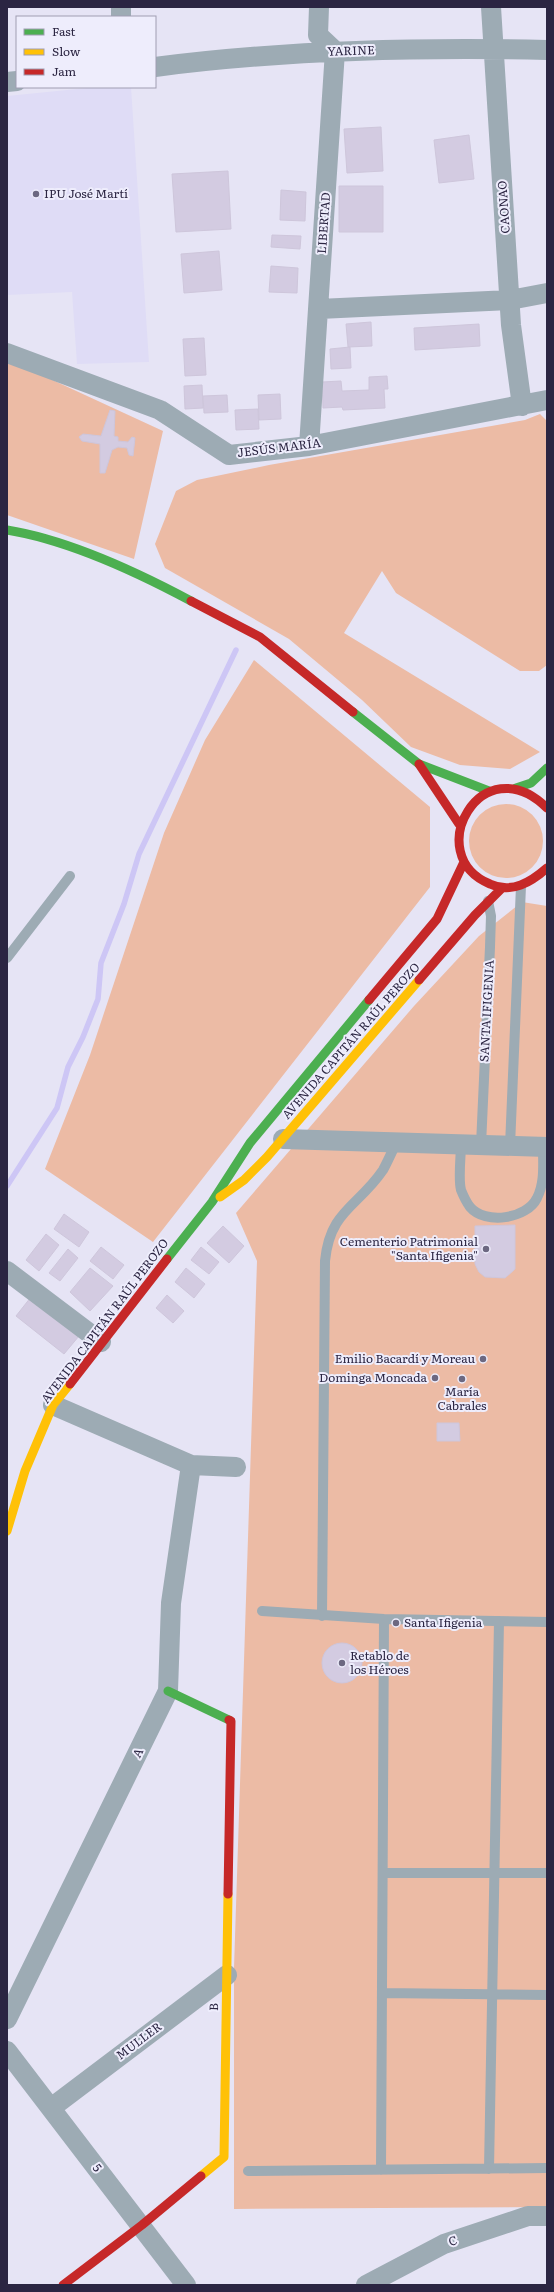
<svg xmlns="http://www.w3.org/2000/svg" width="554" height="2292" viewBox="0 0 554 2292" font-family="Literata,serif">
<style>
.built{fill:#dfdcf6}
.green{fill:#ecbba5;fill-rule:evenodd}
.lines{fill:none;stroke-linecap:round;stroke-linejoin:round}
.stream{stroke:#cdc6f5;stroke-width:5.5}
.building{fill:#d3cbe1;stroke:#cec6db}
.lane{stroke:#9dabb4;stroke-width:10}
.street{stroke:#9dabb4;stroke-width:20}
.fast{stroke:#4caf50;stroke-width:9}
.slow{stroke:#ffc107;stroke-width:9}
.jam{stroke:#c62828;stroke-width:9}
.poi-dot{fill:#6c6881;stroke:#eeedfc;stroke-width:1.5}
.labels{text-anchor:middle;stroke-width:4;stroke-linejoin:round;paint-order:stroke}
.street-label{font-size:12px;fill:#2b2542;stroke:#eeedfc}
.poi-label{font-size:12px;fill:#2b2542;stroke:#eeedfc;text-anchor:start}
</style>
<rect width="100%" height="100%" fill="#e6e4f5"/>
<path class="built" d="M 97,87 L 131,87 L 149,362 L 77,364 L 72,292 L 7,295 L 7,96 Z"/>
<path class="green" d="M 7,359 L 163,431 L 134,559 L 7,515 Z
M 540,414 L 547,421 L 547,665 L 539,671 L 520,671 L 396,593 L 382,571 L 344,633 L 540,752 L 510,769 L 460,765 L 411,747 L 362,700 L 289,639 L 165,568 L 155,544 L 176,491 L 197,480 L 269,465 L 525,420 Z
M 254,660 L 430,807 L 430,887 L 153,1242 L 45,1169 L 90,1055 L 164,833 L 205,740 Z
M469 841a37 37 0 1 1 74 0a37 37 0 1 1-74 0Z
M 522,902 L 547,906 L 547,2207 L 234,2209 L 234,1968 L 257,1261 L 236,1213 L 414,1006 L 479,936 ZM 515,1226 L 515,1269 L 505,1278 C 490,1277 481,1279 476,1264 Z"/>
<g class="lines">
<path class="stream" d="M 7,1186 L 57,1108 L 68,1067 L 83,1037 L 98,999 L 101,963 L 124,904 L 139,854 L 236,650"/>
</g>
<path class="building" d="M 381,127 L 383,171 L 347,173 L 344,129 Z
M 469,135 L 474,179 L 439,183 L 434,140 Z
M 228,171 L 231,229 L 176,232 L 172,174 Z
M 339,186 L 383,186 L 383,232 L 339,232 Z
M 281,190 L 306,192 L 305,221 L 280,220 Z
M 272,235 L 301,236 L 300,249 L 271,247 Z
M 219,251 L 222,290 L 184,293 L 181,254 Z
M 271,266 L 298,268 L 297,293 L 269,292 Z
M 371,322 L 372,346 L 348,347 L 346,324 Z
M 479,324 L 480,346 L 415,350 L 414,328 Z
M 204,338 L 206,375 L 185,376 L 183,339 Z
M 350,347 L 351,368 L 331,369 L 330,349 Z
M 387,376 L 388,389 L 384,389 L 385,408 L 343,410 L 342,407 L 323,408 L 322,382 L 341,381 L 342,391 L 369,390 L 369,377 Z
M 202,385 L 203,408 L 185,409 L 184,386 Z
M 280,394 L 281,419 L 259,420 L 258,395 Z
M 227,395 L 228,412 L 204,413 L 203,396 Z
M 258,409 L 259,429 L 236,430 L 235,410 Z
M 110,410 L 115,411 L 114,436 L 118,437 L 118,441 L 128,442 L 132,437 L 135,438 L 133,456 L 129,455 L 127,448 L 118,447 L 112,450 L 105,473 L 100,473 L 100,444 L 82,441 L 79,437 L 83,434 L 101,436 Z
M 64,1214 L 89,1232 L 79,1247 L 54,1229 Z
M 515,1225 L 515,1269 L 505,1278 L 485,1277 L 479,1272 L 475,1264 L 475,1226 Z
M 223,1226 L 244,1246 L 229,1263 L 207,1243 Z
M 46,1234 L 59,1245 L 39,1271 L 26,1260 Z
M 101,1247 L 124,1265 L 113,1279 L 90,1261 Z
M 201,1247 L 219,1262 L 209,1274 L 191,1260 Z
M 68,1249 L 78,1258 L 60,1281 L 49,1273 Z
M 90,1268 L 113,1286 L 90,1311 L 70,1292 Z
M 186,1268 L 205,1284 L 194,1298 L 175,1282 Z
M 167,1295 L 184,1311 L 173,1323 L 156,1308 Z
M 31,1297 L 79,1336 L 64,1354 L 16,1316 Z
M 437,1423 L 459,1423 L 460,1441 L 437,1441 Z
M322 1663a20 20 0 1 1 40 0a20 20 0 1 1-40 0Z"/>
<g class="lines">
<path class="lane" d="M 7,958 L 70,876
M 461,1144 C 461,1156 458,1179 461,1190 C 463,1195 467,1203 470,1207 C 485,1225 527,1219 537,1198 C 545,1183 543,1164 543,1147
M 481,1145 L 490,947 L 491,916 L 488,901
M 510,1146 L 521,886
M 262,1611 L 384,1619 L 547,1622
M 322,1616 L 325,1261 C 330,1210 358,1207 383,1170 C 388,1161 392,1151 397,1142
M 383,1873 L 547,1873
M 382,1993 L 547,1995
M 489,2169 L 499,1621
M 381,2170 L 384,1619
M 248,2171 L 547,2168"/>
<path class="street" d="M 121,7 L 121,17
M 491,7 L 511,325 L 522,406
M 155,67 C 285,50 416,47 547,50
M 7,82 L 17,81
M 319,309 L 510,300 L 547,293
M 7,353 L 160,410 L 229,455 L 309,446 L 547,400
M 309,446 L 335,51 L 318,35 L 319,7
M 283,1139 L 547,1147
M 7,1271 L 101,1342
M 53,1405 L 191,1465 L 236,1467
M 7,2019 L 168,1691 L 171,1603 L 191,1465
M 7,2051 L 186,2285
M 51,2108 L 227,1975
M 366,2285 L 444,2244 L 528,2216 L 547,2216"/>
<path class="fast" d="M 7,530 C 69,540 135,571 191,601
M 353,712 L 419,764 L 489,791
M 516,788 L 531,783 L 547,768
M 167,1259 L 212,1202 L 250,1143 L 369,1000
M 168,1691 L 229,1720"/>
<path class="slow" d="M 220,1197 L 244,1180 L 267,1157 L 419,980
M 7,1531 L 25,1471 L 53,1405 L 70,1384
M 201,2176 L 224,2157 L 228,1894"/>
<path class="jam" d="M 191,601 L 260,637 L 353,712
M 419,764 L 459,824
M 547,808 C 482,744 420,855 490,884 C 512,894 531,882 547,868
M 419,980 L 475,915 L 502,888
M 369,1000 L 437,919 L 464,862
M 70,1384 L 167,1259
M 228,1894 L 231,1721 L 229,1720
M 63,2285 L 142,2225 L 201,2176"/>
</g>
<g class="poi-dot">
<circle cx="36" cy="194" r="4"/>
<circle cx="486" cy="1249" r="4"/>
<circle cx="483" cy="1359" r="4"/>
<circle cx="435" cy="1378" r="4"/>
<circle cx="462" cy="1379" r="4"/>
<circle cx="396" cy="1623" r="4"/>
<circle cx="342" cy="1663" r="4"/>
</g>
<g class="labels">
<g class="street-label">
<text transform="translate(351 51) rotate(-2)" y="4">YARINE</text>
<text transform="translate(504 207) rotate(-94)" y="4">CAONAO</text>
<text transform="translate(324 223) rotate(-86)" y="4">LIBERTAD</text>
<text transform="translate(279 448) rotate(-7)" y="4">JESÚS MARÍA</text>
<text transform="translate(487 1011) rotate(-87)" y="4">SANTA IFIGENIA</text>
<text transform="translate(351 1041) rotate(-49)" y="4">AVENIDA CAPITÁN RAÚL PEROZO</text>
<text transform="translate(105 1321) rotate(-53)" y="4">AVENIDA CAPITÁN RAÚL PEROZO</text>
<text transform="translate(138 1753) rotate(-64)" y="4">A</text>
<text transform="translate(214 2007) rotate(-89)" y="4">B</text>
<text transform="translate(139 2041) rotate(-37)" y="4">MULLER</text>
<text transform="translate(97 2168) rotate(52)" y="4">5</text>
<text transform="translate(453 2241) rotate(-19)" y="4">C</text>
</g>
<g class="poi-label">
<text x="44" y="198">IPU José Martí</text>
<text x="478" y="1246" text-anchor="end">Cementerio Patrimonial<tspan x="478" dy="14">"Santa Ifigenia"</tspan></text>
<text x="475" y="1363" text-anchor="end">Emilio Bacardí y Moreau</text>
<text x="427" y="1382" text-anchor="end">Dominga Moncada</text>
<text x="462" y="1396" text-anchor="middle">María<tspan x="462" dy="14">Cabrales</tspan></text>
<text x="404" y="1627">Santa Ifigenia</text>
<text x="350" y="1660">Retablo de<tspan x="350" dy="14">los Héroes</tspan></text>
</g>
</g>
<rect width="554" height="2292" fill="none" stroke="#2b2542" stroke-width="16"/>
<rect x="16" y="16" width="140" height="72" fill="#eeedfc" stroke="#a09db2"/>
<rect x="24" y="29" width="20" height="6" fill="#4caf50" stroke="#a09db2"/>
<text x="52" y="36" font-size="12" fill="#2b2542">Fast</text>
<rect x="24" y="49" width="20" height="6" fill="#ffc107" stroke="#a09db2"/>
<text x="52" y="56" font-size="12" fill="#2b2542">Slow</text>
<rect x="24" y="69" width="20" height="6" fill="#c62828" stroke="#a09db2"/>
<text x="52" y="76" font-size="12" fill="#2b2542">Jam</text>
</svg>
